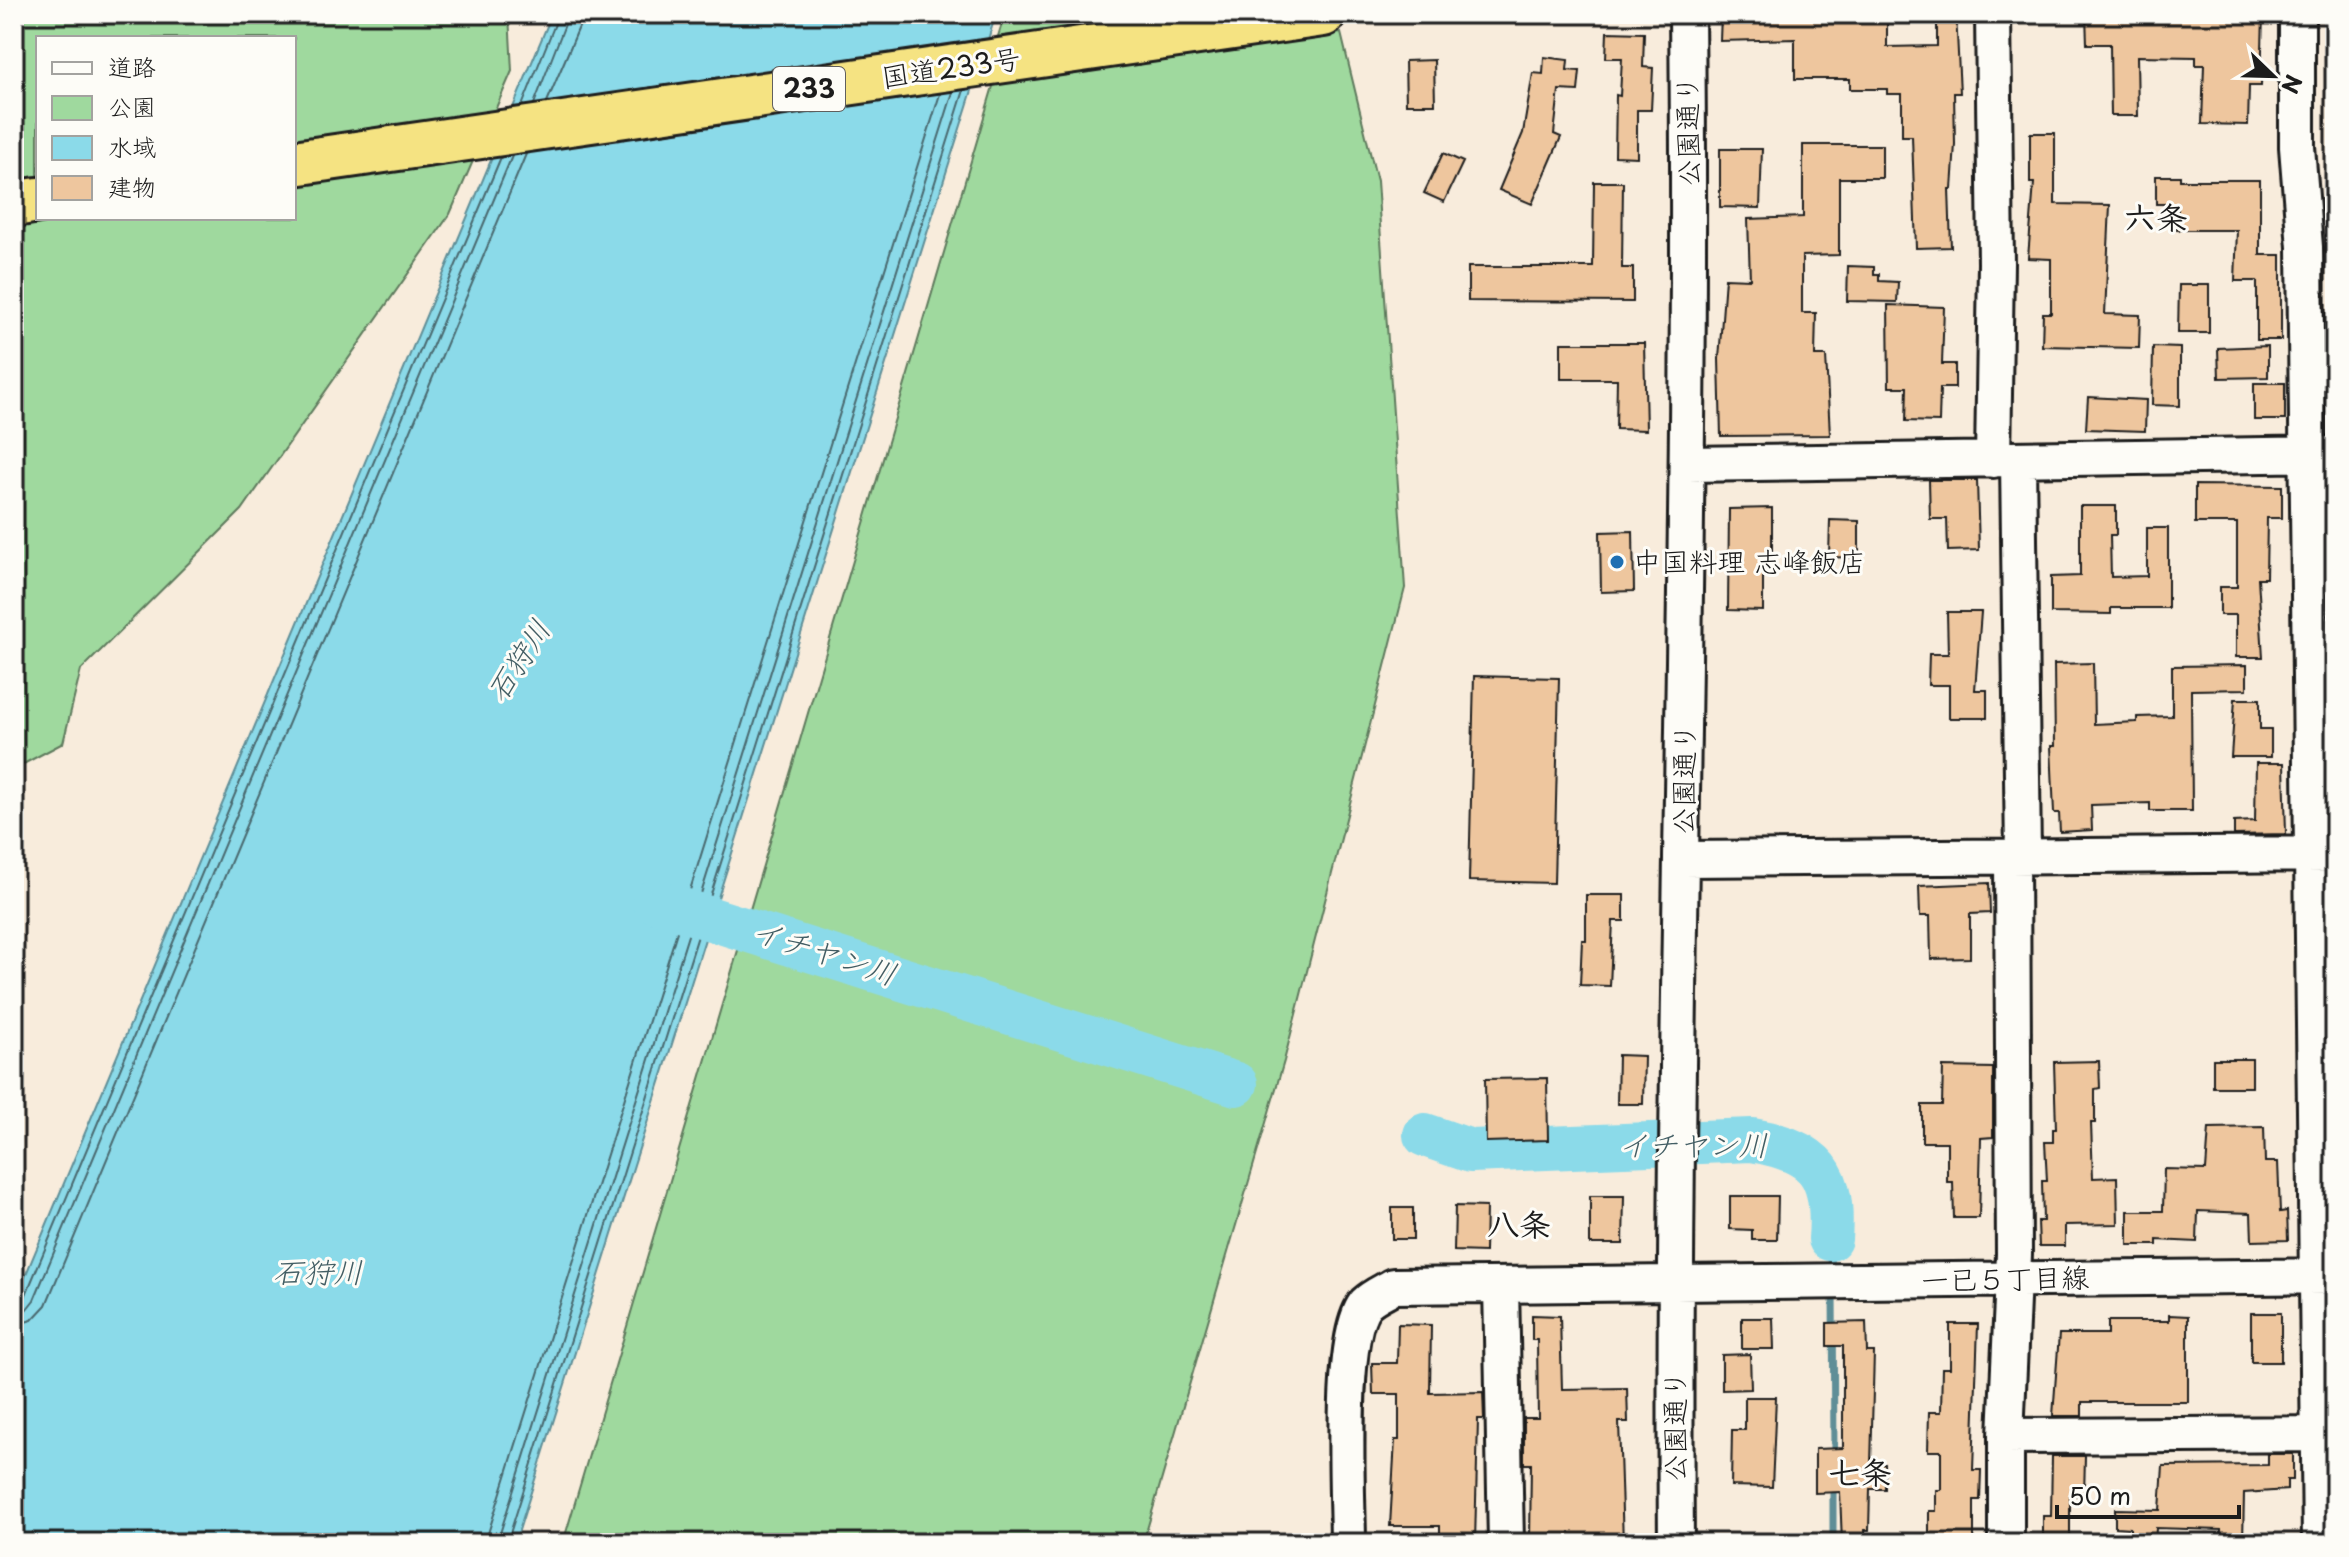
<svg xmlns="http://www.w3.org/2000/svg" width="2349" height="1557" viewBox="0 0 2349 1557" font-family="'Playpen Sans','Klee One',sans-serif">
<style>
.green{fill:#9fd99e;stroke:#5e7a5d;stroke-width:2;fill-rule:evenodd}
.water{fill:#8bdae9;stroke:#5f8e97;stroke-width:2}
.lines{fill:none;stroke-linecap:round;stroke-linejoin:round}
.shore{stroke:#48686e;stroke-width:2}
.stream{stroke:#5f8e97;stroke-width:7}
.river{stroke:#8bdae9;stroke-width:44}
.building{fill:#eec69e;stroke:#1c1c1c;stroke-width:2}
.minor-casing{stroke:#1c1c1c;stroke-width:40}
.highway-casing{stroke:#1c1c1c;stroke-width:50}
.minor{stroke:#fdfcf7;stroke-width:34}
.highway{stroke:#f5e382;stroke-width:44}
.poi-dot{fill:#1f6fb2;stroke:#fdfcf7;stroke-width:3}
.labels{text-anchor:middle;stroke-width:6;stroke-linejoin:round;paint-order:stroke}
.shield{fill:#fdfcf7;stroke:#605f5e;stroke-width:2}
.shield-label{font-size:26px;font-weight:bold;fill:#1c1c1c}
.street-label{font-size:28px;fill:#1c1c1c;stroke:#fdfcf7}
.poi-label{font-size:28px;fill:#1c1c1c;stroke:#fdfcf7;text-anchor:start}
.water-label{font-size:30px;font-style:italic;fill:#435e64;stroke:#fdfcf7}
.quarter-label{font-size:32px;font-weight:bold;fill:#1c1c1c;stroke:#fdfcf7}
</style>
<rect width="100%" height="100%" fill="#f8ecdc"/>
<filter id="ink" filterUnits="userSpaceOnUse"><feTurbulence type="fractalNoise" baseFrequency=".0125" numOctaves="2"/><feDisplacementMap in="SourceGraphic" scale="16" xChannelSelector="R" yChannelSelector="G"/><feConvolveMatrix kernelMatrix="1 2 1 2 8 2 1 2 1" color-interpolation-filters="sRGB"/></filter>
<g filter="url(#ink)">
<path class="green" d="M 14,14 L 509,14 L 512,71 L 450,214 L 242,510 L 81,670 L 63,743 L 14,769 ZM 38,38 L 294,38 L 294,218 L 38,218 Z
M 1005,14 L 1194,14 L 995,46 Z
M 1341,33 L 1377,181 L 1405,588 L 1284,1061 L 1143,1543 L 563,1543 L 994,83 Z"/>
<path class="water" d="M 552,14 L 996,14 L 515,1543 L 14,1543 L 14,1303 Z"/>
<g class="lines">
<path class="shore" d="M 547,102 L 579,27 L 581,14
M 534,104 L 569,14
M 522,106 L 559,14
M 14,1302 L 25,1297 L 501,157
M 14,1313 L 26,1310 L 34,1300 L 512,156
M 14,1325 L 32,1320 L 46,1305 L 526,154
M 485,1543 L 940,94
M 497,1543 L 953,92
M 507,1543 L 964,90"/>
<path class="stream" d="M 1830,1239 L 1832,1273
M 1833,1289 L 1834,1457
M 1833,1543 L 1833,1485"/>
<path class="river" d="M 654,901 L 1236,1084
M 1425,1135 L 1471,1151 L 1752,1140 C 1817,1151 1835,1173 1830,1239"/>
</g>
<path class="building" d="M 1721,14 L 1887,17 L 1887,47 L 1937,46 L 1937,14 L 1956,14 L 1960,93 L 1954,93 L 1955,144 L 1952,189 L 1949,189 L 1951,247 L 1916,248 L 1912,136 L 1902,136 L 1902,94 L 1887,94 L 1887,89 L 1850,89 L 1850,79 L 1795,79 L 1795,39 L 1720,41 Z
M 2086,14 L 2263,14 L 2261,86 L 2249,86 L 2248,125 L 2202,124 L 2204,65 L 2196,65 L 2196,57 L 2137,56 L 2138,116 L 2111,116 L 2110,44 L 2087,44 Z
M 1607,32 L 1644,33 L 1643,67 L 1653,68 L 1651,110 L 1637,110 L 1637,157 L 1615,156 L 1616,95 L 1620,96 L 1622,58 L 1606,58 Z
M 1544,57 L 1568,60 L 1567,70 L 1580,71 L 1578,91 L 1559,90 L 1554,134 L 1561,137 L 1532,204 L 1499,190 L 1523,133 L 1533,73 L 1543,74 Z
M 1434,60 L 1435,104 L 1406,104 L 1405,61 Z
M 2030,133 L 2055,133 L 2055,204 L 2110,205 L 2105,314 L 2140,315 L 2139,348 L 2042,346 L 2043,313 L 2051,313 L 2051,259 L 2028,258 L 2034,183 L 2030,183 Z
M 1803,145 L 1882,145 L 1882,178 L 1839,178 L 1839,255 L 1802,256 L 1802,313 L 1816,313 L 1815,356 L 1826,356 L 1830,435 L 1721,436 L 1719,359 L 1725,278 L 1750,279 L 1748,219 L 1803,217 Z
M 1720,149 L 1762,149 L 1760,208 L 1720,207 Z
M 1443,153 L 1463,162 L 1444,202 L 1424,193 Z
M 2156,176 L 2180,176 L 2180,180 L 2260,180 L 2260,255 L 2281,255 L 2281,340 L 2257,340 L 2257,281 L 2235,281 L 2237,230 L 2177,230 L 2178,204 L 2156,204 Z
M 1594,182 L 1623,182 L 1622,268 L 1633,268 L 1633,302 L 1468,301 L 1468,267 L 1593,267 Z
M 1848,266 L 1874,267 L 1874,274 L 1879,274 L 1879,281 L 1898,282 L 1897,302 L 1847,301 Z
M 2179,285 L 2209,285 L 2209,333 L 2178,333 Z
M 1888,305 L 1944,307 L 1942,364 L 1955,364 L 1955,388 L 1940,388 L 1939,422 L 1906,421 L 1907,387 L 1889,387 Z
M 1561,343 L 1644,343 L 1646,430 L 1616,429 L 1617,379 L 1561,379 Z
M 2268,346 L 2268,377 L 2219,378 L 2218,348 Z
M 2153,347 L 2180,348 L 2180,406 L 2152,405 Z
M 2254,383 L 2285,383 L 2285,420 L 2254,420 Z
M 2088,397 L 2146,400 L 2145,431 L 2086,429 Z
M 1929,480 L 1977,480 L 1979,550 L 1948,551 L 1947,519 L 1930,519 Z
M 2195,485 L 2282,486 L 2282,518 L 2267,518 L 2266,578 L 2258,578 L 2263,657 L 2236,657 L 2236,615 L 2220,615 L 2220,587 L 2237,587 L 2237,523 L 2195,523 Z
M 2080,506 L 2116,506 L 2116,535 L 2110,535 L 2111,577 L 2147,576 L 2147,528 L 2168,528 L 2168,608 L 2111,608 L 2111,614 L 2051,613 L 2051,577 L 2080,576 Z
M 1772,508 L 1772,577 L 1763,577 L 1763,611 L 1728,610 L 1729,509 Z
M 1830,520 L 1859,521 L 1859,558 L 1829,557 Z
M 1633,531 L 1634,591 L 1601,592 L 1600,532 Z
M 1947,612 L 1981,612 L 1975,690 L 1987,690 L 1987,718 L 1949,718 L 1949,685 L 1928,685 L 1929,654 L 1948,654 Z
M 2093,663 L 2094,724 L 2137,722 L 2137,717 L 2172,716 L 2172,666 L 2247,665 L 2247,689 L 2191,690 L 2192,811 L 2150,811 L 2150,803 L 2091,805 L 2092,830 L 2060,832 L 2059,813 L 2054,813 L 2051,746 L 2055,746 L 2054,664 Z
M 1474,676 L 1559,678 L 1554,883 L 1469,881 Z
M 2235,699 L 2260,699 L 2260,729 L 2271,729 L 2271,757 L 2231,757 Z
M 2256,763 L 2284,763 L 2286,834 L 2234,835 L 2234,822 L 2255,821 Z
M 1989,883 L 1990,913 L 1970,914 L 1970,958 L 1931,959 L 1930,916 L 1920,916 L 1919,886 Z
M 1586,895 L 1624,895 L 1624,921 L 1613,921 L 1610,986 L 1580,985 L 1582,940 L 1586,940 Z
M 1618,1055 L 1644,1056 L 1643,1104 L 1617,1104 Z
M 2213,1059 L 2252,1059 L 2252,1087 L 2213,1087 Z
M 2099,1061 L 2100,1088 L 2095,1089 L 2095,1123 L 2091,1123 L 2093,1178 L 2117,1177 L 2118,1224 L 2065,1225 L 2065,1246 L 2039,1246 L 2038,1221 L 2043,1221 L 2042,1181 L 2047,1181 L 2045,1142 L 2053,1142 L 2053,1129 L 2056,1129 L 2054,1062 Z
M 1943,1067 L 1993,1068 L 1993,1137 L 1981,1138 L 1979,1218 L 1954,1218 L 1953,1182 L 1947,1182 L 1947,1142 L 1922,1142 L 1922,1105 L 1942,1105 Z
M 1547,1078 L 1548,1140 L 1486,1142 L 1485,1079 Z
M 2264,1127 L 2265,1162 L 2278,1162 L 2280,1212 L 2287,1211 L 2288,1240 L 2252,1241 L 2251,1213 L 2198,1211 L 2197,1242 L 2157,1240 L 2157,1245 L 2128,1245 L 2128,1211 L 2163,1211 L 2164,1169 L 2206,1170 L 2209,1128 Z
M 1590,1196 L 1624,1196 L 1623,1244 L 1590,1244 Z
M 1730,1196 L 1778,1196 L 1777,1240 L 1752,1240 L 1752,1230 L 1730,1229 Z
M 1455,1206 L 1486,1207 L 1485,1252 L 1454,1251 Z
M 1392,1208 L 1413,1208 L 1413,1239 L 1392,1239 Z
M 2251,1313 L 2281,1313 L 2281,1362 L 2251,1362 Z
M 1532,1315 L 1560,1316 L 1562,1389 L 1627,1388 L 1628,1422 L 1619,1422 L 1623,1543 L 1530,1541 L 1531,1464 L 1524,1464 L 1524,1418 L 1538,1418 L 1537,1340 L 1532,1340 Z
M 2169,1315 L 2188,1316 L 2188,1402 L 2082,1402 L 2082,1416 L 2053,1416 L 2059,1334 L 2108,1334 L 2108,1321 L 2169,1321 Z
M 1742,1318 L 1773,1318 L 1774,1349 L 1742,1349 Z
M 1866,1322 L 1867,1352 L 1874,1352 L 1871,1465 L 1885,1464 L 1885,1489 L 1870,1489 L 1869,1530 L 1865,1530 L 1865,1543 L 1842,1543 L 1840,1492 L 1815,1493 L 1815,1449 L 1843,1448 L 1843,1346 L 1827,1346 L 1827,1323 Z
M 1398,1324 L 1431,1325 L 1430,1393 L 1483,1392 L 1484,1419 L 1478,1419 L 1475,1543 L 1440,1543 L 1440,1526 L 1390,1526 L 1395,1440 L 1399,1440 L 1399,1394 L 1373,1394 L 1372,1363 L 1397,1363 Z
M 1950,1324 L 1978,1324 L 1973,1470 L 1981,1470 L 1980,1500 L 1974,1500 L 1974,1541 L 1929,1541 L 1929,1511 L 1936,1511 L 1936,1490 L 1941,1490 L 1941,1451 L 1928,1451 L 1929,1412 L 1941,1412 L 1942,1368 L 1950,1368 Z
M 1750,1354 L 1751,1389 L 1722,1390 L 1722,1355 Z
M 1745,1397 L 1776,1397 L 1772,1487 L 1731,1486 L 1732,1430 L 1745,1430 Z
M 2268,1454 L 2293,1454 L 2293,1480 L 2287,1480 L 2287,1490 L 2244,1493 L 2243,1543 L 2221,1543 L 2221,1530 L 2156,1528 L 2155,1543 L 2130,1543 L 2130,1528 L 2115,1527 L 2115,1509 L 2160,1510 L 2163,1466 L 2268,1465 Z
M 2052,1456 L 2085,1456 L 2084,1496 L 2070,1495 L 2070,1543 L 2043,1543 L 2043,1516 L 2051,1516 Z"/>
<g class="lines">
<defs>
<path id="minor" d="M 1993,14 L 1996,263 L 1993,460
M 2297,14 L 2297,147 L 2305,247 L 2320,1543
M 2018,460 L 2023,856
M 1688,464 L 2335,454
M 1683,859 L 2335,854
M 1501,1285 L 1506,1543
M 2006,1436 L 2318,1434
M 1348,1543 C 1348,1497 1338,1334 1366,1303 C 1373,1296 1385,1291 1393,1286 L 2335,1276
M 1676,1543 C 1672,1033 1693,524 1687,14
M 2006,1543 L 2006,1436 L 2014,1254 L 2012,856"/>
<path id="highway" d="M 294,163 L 1323,14
M 14,204 L 38,200"/>
</defs>
<use href="#minor" class="minor-casing"/>
<use href="#highway" class="highway-casing"/>
<use href="#minor" class="minor"/>
<use href="#highway" class="highway"/>
</g>
</g>
<circle class="poi-dot" cx="1617" cy="562" r="8"/>
<g class="labels">
<rect class="shield" x="773" y="67" width="72" height="44" rx="6"/>
<g class="shield-label">
<text x="809" y="98">233</text>
</g>
<g class="street-label">
<text transform="translate(951 68) rotate(-8)" y="10">国道233号</text>
<text transform="translate(1688 131) rotate(-91)" y="10">公園通り</text>
<text transform="translate(1684 779) rotate(-89)" y="10">公園通り</text>
<text transform="translate(2005 1279) rotate(-1)" y="10">一已５丁目線</text>
<text transform="translate(1675 1426) rotate(-90)" y="10">公園通り</text>
</g>
<g class="poi-label">
<text x="1633" y="572">中国料理 志峰飯店</text>
</g>
<g class="water-label">
<text transform="translate(519 661) rotate(-57)" y="10">石狩川</text>
<text transform="translate(824 953) rotate(18)" y="10">イチヤン川</text>
<text x="1693" y="1156">イチヤン川</text>
<text x="318" y="1283">石狩川</text>
</g>
<g class="quarter-label">
<text x="2156" y="229">六条</text>
<text x="1519" y="1236">八条</text>
<text x="1860" y="1484">七条</text>
</g>
</g>
<rect width="2349" height="1557" fill="none" stroke="#fdfcf7" stroke-width="48"/>
<rect x="24" y="24" width="2301" height="1509" fill="none" stroke="#1c1c1c" stroke-width="3" filter="url(#ink)"/>
<rect x="36" y="36" width="260" height="184" fill="#fdfcf7" stroke="#a3a29f" stroke-width="2"/>
<rect x="52" y="62" width="40" height="12" fill="#fdfcf7" stroke="#a3a29f" stroke-width="2"/>
<text x="108" y="76" font-size="24" fill="#1c1c1c">道路</text>
<rect x="52" y="96" width="40" height="24" fill="#9fd99e" stroke="#a3a29f" stroke-width="2"/>
<text x="108" y="116" font-size="24" fill="#1c1c1c">公園</text>
<rect x="52" y="136" width="40" height="24" fill="#8bdae9" stroke="#a3a29f" stroke-width="2"/>
<text x="108" y="156" font-size="24" fill="#1c1c1c">水域</text>
<rect x="52" y="176" width="40" height="24" fill="#eec69e" stroke="#a3a29f" stroke-width="2"/>
<text x="108" y="196" font-size="24" fill="#1c1c1c">建物</text>
<g transform="translate(2273 76) rotate(113)" stroke="#fdfcf7" stroke-width="6" paint-order="stroke">
<path d="M0-6L14 30L0 20L-14 30Z" fill="#1c1c1c"/>
<text y="-12" font-size="22" font-weight="bold" text-anchor="middle" fill="#1c1c1c">N</text>
</g>
<path d="M2057 1505v12h182v-12" fill="none" stroke="#1c1c1c" stroke-width="4"/>
<text x="2069" y="1505" font-size="24" fill="#1c1c1c" stroke="#fdfcf7" stroke-width="6" paint-order="stroke">50 m</text>
</svg>
